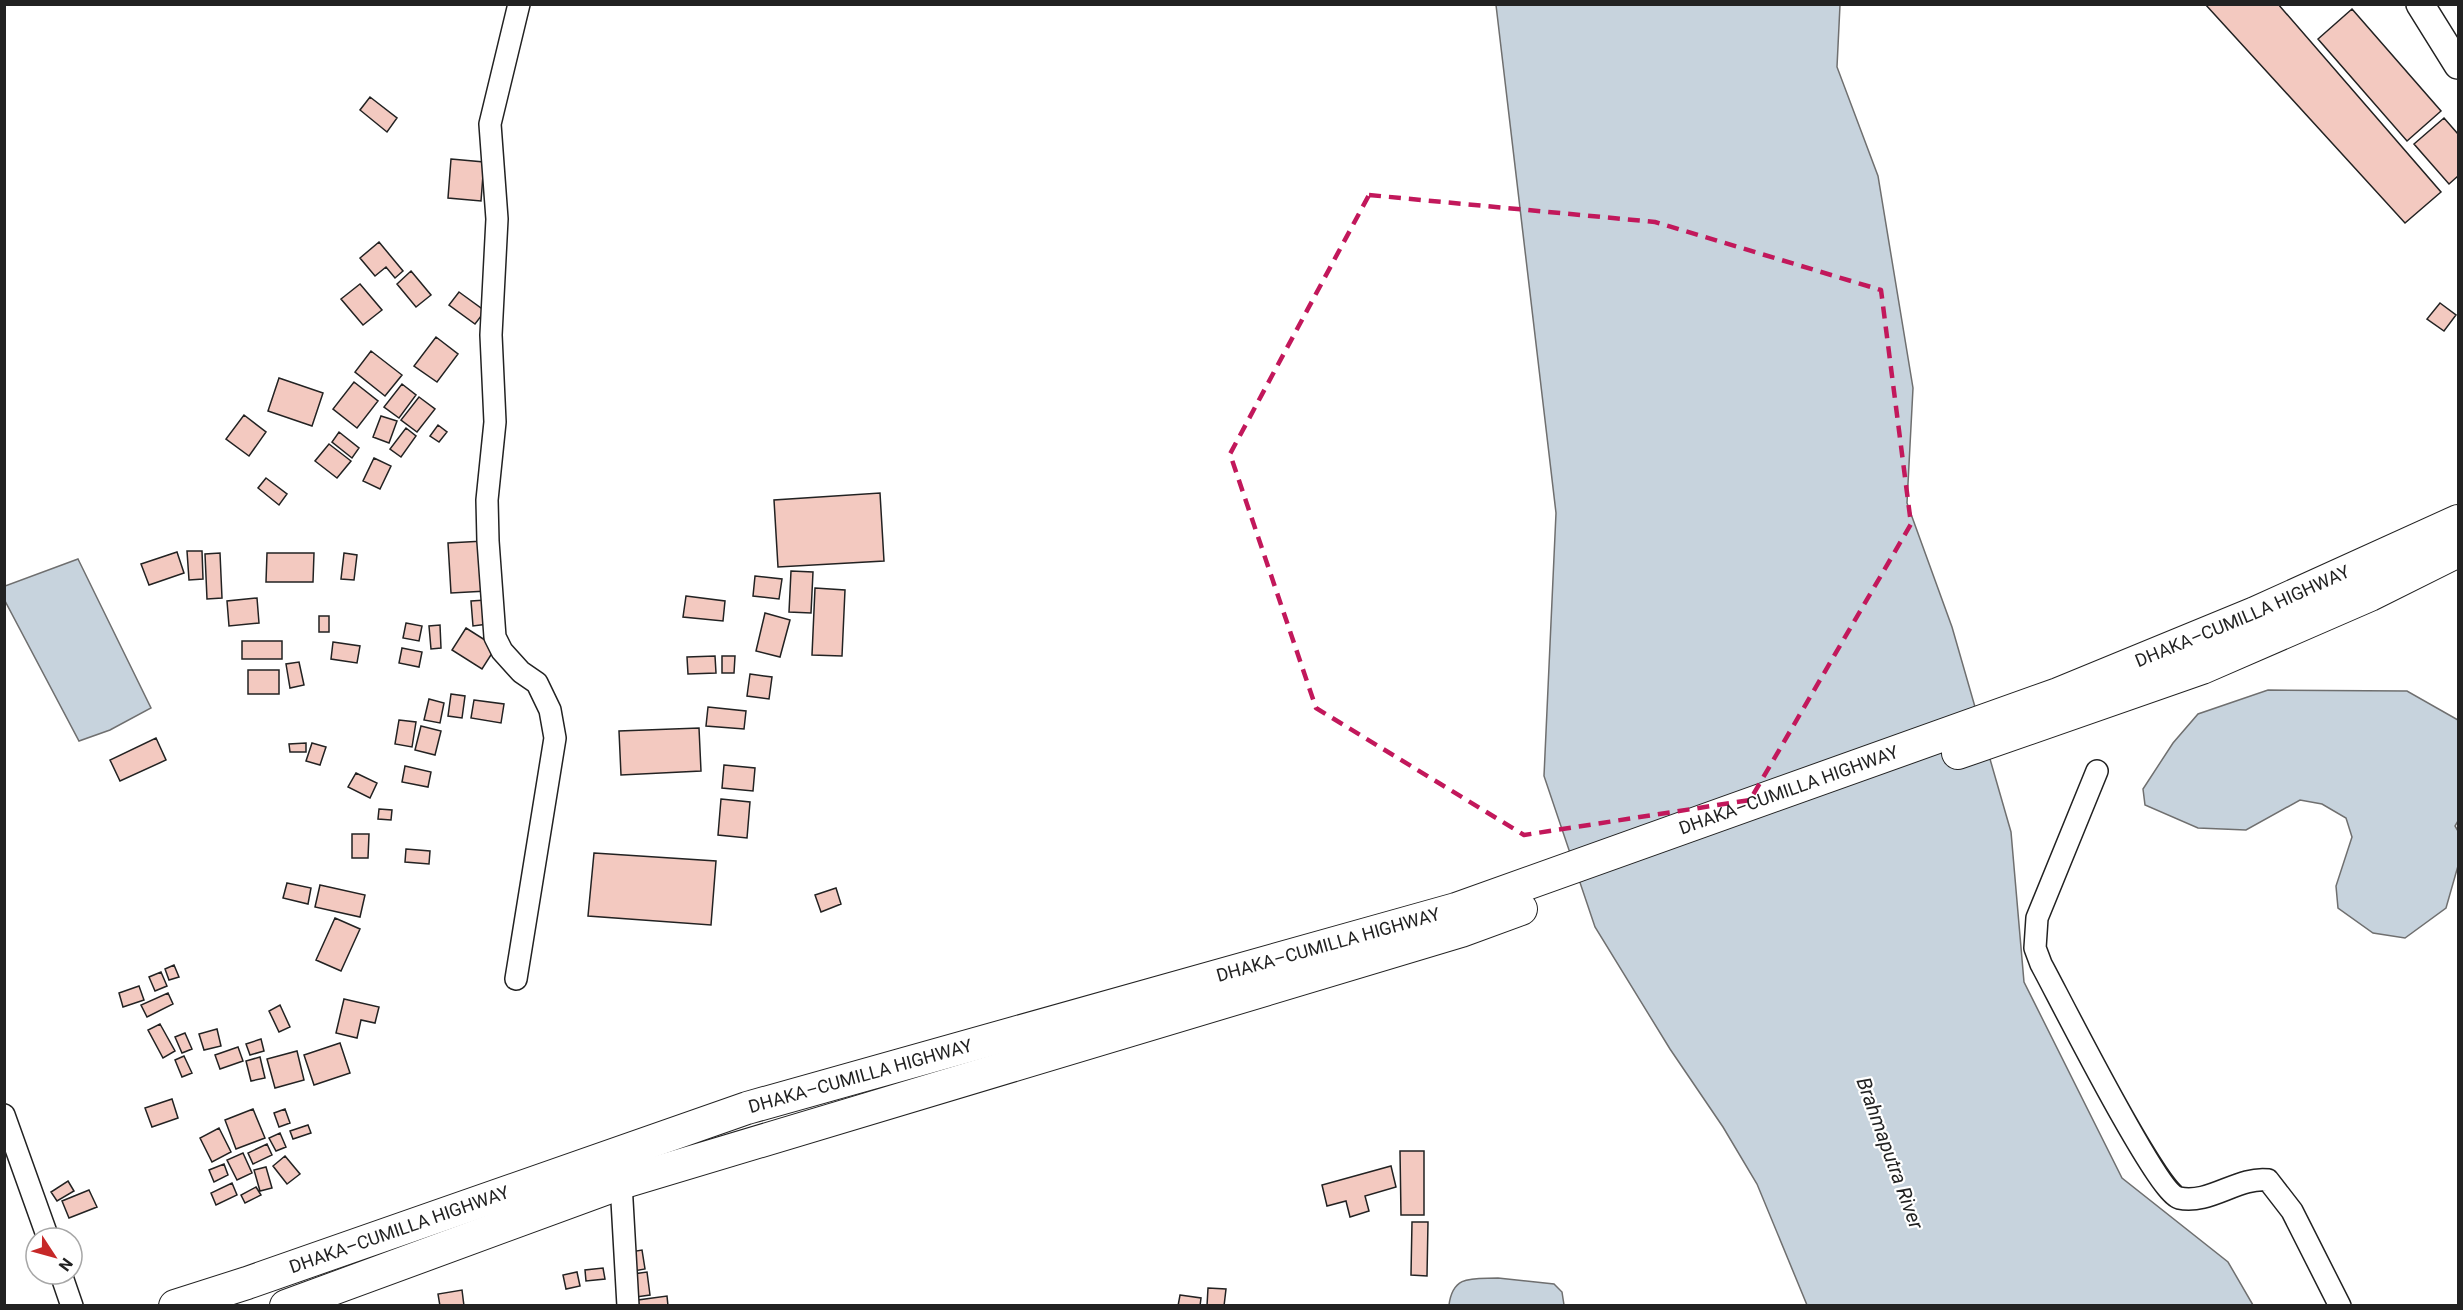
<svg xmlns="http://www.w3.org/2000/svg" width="2463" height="1310" viewBox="0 0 2463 1310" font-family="Roboto,sans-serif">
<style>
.water{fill:#c7d3dd;stroke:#6f6f6f;stroke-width:1.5}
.building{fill:#f3c9c0;stroke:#222;stroke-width:1.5}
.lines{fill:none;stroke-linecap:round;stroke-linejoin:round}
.minor-casing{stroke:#222;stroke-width:24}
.major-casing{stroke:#222;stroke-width:30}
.highway-casing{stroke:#222;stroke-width:34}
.minor{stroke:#fff;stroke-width:21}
.major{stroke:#fff;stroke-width:27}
.highway{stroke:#fff;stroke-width:32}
.marked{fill:none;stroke:#c2185b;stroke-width:4.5;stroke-dasharray:12 8;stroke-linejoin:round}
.labels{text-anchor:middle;stroke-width:4.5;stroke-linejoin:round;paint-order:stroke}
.street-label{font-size:18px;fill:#222;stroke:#fff}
.water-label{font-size:20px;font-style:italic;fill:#222;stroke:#fff}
</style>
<rect width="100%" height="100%" fill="#fff"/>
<path class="water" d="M 1496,5 L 1840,5 L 1837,67 L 1878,176 L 1913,388 L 1907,503 L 1952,627 L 2011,832 L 2024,982 L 2122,1178 L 2228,1262 L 2253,1305 L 1807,1305 L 1757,1184 L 1723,1127 L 1670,1049 L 1595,927 L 1544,776 L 1556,513 Z
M 78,559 L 151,708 L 110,730 L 79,741 L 4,599 L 5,586 Z
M 2268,690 L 2407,691 L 2458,720 L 2458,821 L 2455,826 L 2458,831 L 2458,866 L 2446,908 L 2405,938 L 2373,933 L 2338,908 L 2336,886 L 2352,837 L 2346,818 L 2322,804 L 2300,800 L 2246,830 L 2198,828 L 2145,805 L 2143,789 L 2173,743 L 2198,714 Z
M 1498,1278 L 1554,1284 L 1562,1292 L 1564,1305 L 1449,1305 C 1453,1274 1473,1279 1498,1278 Z"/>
<path class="building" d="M 2205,4 L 2278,4 L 2441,192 L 2405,223 Z
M 2352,9 L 2441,111 L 2407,141 L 2318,39 Z
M 370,97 L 397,118 L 387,132 L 360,110 Z
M 2444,118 L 2458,134 L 2458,176 L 2449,184 L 2414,144 Z
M 451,159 L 484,162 L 481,201 L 448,198 Z
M 379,242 L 403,271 L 395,278 L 386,267 L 375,276 L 360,258 Z
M 411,271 L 431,295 L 416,307 L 397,284 Z
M 360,284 L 382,310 L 363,325 L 341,299 Z
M 459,292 L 485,311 L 475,324 L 449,305 Z
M 2440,303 L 2456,315 L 2444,331 L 2427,319 Z
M 436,337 L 458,354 L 437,382 L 414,366 Z
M 371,351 L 402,375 L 385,396 L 355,372 Z
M 279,378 L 323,393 L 312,426 L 268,411 Z
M 354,382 L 378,401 L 357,428 L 333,409 Z
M 402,384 L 416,395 L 399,418 L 384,407 Z
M 419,397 L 435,409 L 417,432 L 401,420 Z
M 244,415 L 266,432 L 249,456 L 226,439 Z
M 381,416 L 397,421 L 389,443 L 373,437 Z
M 438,425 L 447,432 L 439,442 L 430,436 Z
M 406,428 L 416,436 L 401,457 L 390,449 Z
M 339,432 L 359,448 L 352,458 L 332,442 Z
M 329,444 L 351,461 L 337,478 L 315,461 Z
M 374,458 L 391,466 L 380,489 L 363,481 Z
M 266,478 L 287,494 L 279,505 L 258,488 Z
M 880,493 L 884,561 L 778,567 L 774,500 Z
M 484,541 L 487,591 L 451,593 L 448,543 Z
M 187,551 L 202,551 L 203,579 L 189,580 Z
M 177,552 L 184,573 L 149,585 L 141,564 Z
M 220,553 L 222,598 L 207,599 L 205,554 Z
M 267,553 L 314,553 L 313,582 L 266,582 Z
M 344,553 L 357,555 L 354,580 L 341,579 Z
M 791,571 L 813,572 L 811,613 L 789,612 Z
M 755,576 L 782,579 L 779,599 L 753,596 Z
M 815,588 L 845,590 L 842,656 L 812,655 Z
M 686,596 L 725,601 L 723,621 L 683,617 Z
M 257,598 L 259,623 L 229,626 L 227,601 Z
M 486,600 L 488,624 L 473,626 L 471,601 Z
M 765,613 L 790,620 L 780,657 L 756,651 Z
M 319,616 L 329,616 L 329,632 L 319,632 Z
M 406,623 L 422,626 L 419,641 L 403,638 Z
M 440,625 L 441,648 L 431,649 L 429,626 Z
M 466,628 L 496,647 L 482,669 L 452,650 Z
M 242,641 L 282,641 L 282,659 L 242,659 Z
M 333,642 L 360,646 L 357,663 L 331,659 Z
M 402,648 L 422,652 L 419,667 L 399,663 Z
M 715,656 L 716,673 L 688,674 L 687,657 Z
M 722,656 L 735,656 L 734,673 L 722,673 Z
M 299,662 L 304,685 L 290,688 L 286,664 Z
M 248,670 L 279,670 L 279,694 L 248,694 Z
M 750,674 L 772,677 L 769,699 L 747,696 Z
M 451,694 L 465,696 L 462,718 L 448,716 Z
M 429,699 L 444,703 L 440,723 L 424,720 Z
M 474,700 L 504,704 L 501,723 L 471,718 Z
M 708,707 L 746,711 L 744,729 L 706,726 Z
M 399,720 L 416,722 L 412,747 L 395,744 Z
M 421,726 L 441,731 L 435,755 L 415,750 Z
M 699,728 L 701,771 L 621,775 L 619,731 Z
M 156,738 L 166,760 L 120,781 L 110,760 Z
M 306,743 L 306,752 L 290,752 L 289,744 Z
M 312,743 L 326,747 L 320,765 L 306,761 Z
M 724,765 L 755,768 L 753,791 L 722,788 Z
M 405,766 L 431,772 L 428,787 L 402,782 Z
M 356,773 L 377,783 L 370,798 L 348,787 Z
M 721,799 L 750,802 L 747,838 L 718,835 Z
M 379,809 L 392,810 L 391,820 L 378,819 Z
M 352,834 L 369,834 L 368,858 L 352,858 Z
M 406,849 L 430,851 L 429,864 L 405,862 Z
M 594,853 L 716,861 L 711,925 L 588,916 Z
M 287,883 L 311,888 L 308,904 L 283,898 Z
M 320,885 L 365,895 L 360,917 L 315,907 Z
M 836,888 L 841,904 L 821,912 L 815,895 Z
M 335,918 L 360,929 L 341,971 L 316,960 Z
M 174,965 L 179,977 L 169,980 L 165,969 Z
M 161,972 L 167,986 L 155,991 L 149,977 Z
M 139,986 L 144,1000 L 123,1007 L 119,993 Z
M 168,993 L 173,1004 L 147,1017 L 141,1005 Z
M 344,999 L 379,1007 L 375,1023 L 361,1020 L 357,1038 L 336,1033 Z
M 280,1005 L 290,1027 L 279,1032 L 269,1011 Z
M 160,1024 L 175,1051 L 163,1058 L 148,1030 Z
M 217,1029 L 221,1046 L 204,1050 L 199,1034 Z
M 185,1033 L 192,1049 L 182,1053 L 175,1037 Z
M 261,1039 L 264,1051 L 250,1055 L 246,1044 Z
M 340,1043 L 350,1073 L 314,1085 L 304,1055 Z
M 238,1047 L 243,1061 L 220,1069 L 215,1055 Z
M 297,1051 L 304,1080 L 275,1088 L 267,1059 Z
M 184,1056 L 192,1073 L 182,1077 L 175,1060 Z
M 260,1057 L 265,1078 L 251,1081 L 246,1061 Z
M 172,1099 L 178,1118 L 152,1127 L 145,1108 Z
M 253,1109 L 265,1138 L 236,1149 L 225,1120 Z
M 285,1109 L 290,1123 L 279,1127 L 274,1113 Z
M 308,1125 L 311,1133 L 293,1139 L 290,1131 Z
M 219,1128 L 231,1152 L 212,1162 L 200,1138 Z
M 280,1133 L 286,1147 L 276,1151 L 269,1138 Z
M 267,1144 L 272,1155 L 253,1164 L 248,1153 Z
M 1400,1151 L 1424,1151 L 1424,1215 L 1401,1215 Z
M 243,1153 L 252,1173 L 237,1180 L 227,1160 Z
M 285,1156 L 300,1174 L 287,1184 L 273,1166 Z
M 224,1164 L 228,1175 L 214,1182 L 209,1170 Z
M 1391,1166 L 1396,1187 L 1365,1196 L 1369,1211 L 1350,1217 L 1346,1201 L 1327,1206 L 1322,1185 Z
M 266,1167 L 272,1188 L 260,1191 L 254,1170 Z
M 68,1181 L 74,1191 L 57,1201 L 51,1192 Z
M 232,1183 L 237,1195 L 216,1205 L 211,1193 Z
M 256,1187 L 261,1195 L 245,1203 L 241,1195 Z
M 89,1190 L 97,1207 L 69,1218 L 62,1201 Z
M 1412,1222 L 1428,1222 L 1427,1276 L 1411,1275 Z
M 642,1250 L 645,1269 L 634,1271 L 630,1252 Z
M 603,1268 L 605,1279 L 586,1281 L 585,1270 Z
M 577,1272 L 580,1286 L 566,1289 L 563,1275 Z
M 647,1272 L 650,1295 L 636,1297 L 633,1274 Z
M 1208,1288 L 1226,1289 L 1224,1306 L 1207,1306 Z
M 462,1290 L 464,1306 L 440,1306 L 438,1294 Z
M 1180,1295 L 1201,1298 L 1200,1306 L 1178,1306 Z
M 667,1296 L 668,1306 L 638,1306 L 638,1300 Z"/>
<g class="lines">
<defs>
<path id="minor" d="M 2097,771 L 2037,918 L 2035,948 L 2041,964 C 2058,995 2157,1193 2179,1198 C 2209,1205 2239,1176 2268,1180 L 2292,1211 L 2340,1306
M 516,979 L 555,738 L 550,710 L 537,683 L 521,672 L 502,651 L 495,637 L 488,541 L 487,500 L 495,422 L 491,335 L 497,219 L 490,124 L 519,4
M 4,1115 L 48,1238
M 621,1183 L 628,1306
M 61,1274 L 72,1306"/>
<path id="major" d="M 2420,4 L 2458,65"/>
<g id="highway">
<path d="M 1958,753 L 2202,668 L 2370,595 L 2458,551"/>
<path id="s1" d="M 175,1306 L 247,1283 L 747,1108 L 1456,909 L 2058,694 L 2255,613 L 2458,521"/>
<path d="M 286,1306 L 621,1183 L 1461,931 L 1521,909"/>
</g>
</defs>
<use href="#minor" class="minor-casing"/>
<use href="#major" class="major-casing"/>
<use href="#highway" class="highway-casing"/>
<use href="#minor" class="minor"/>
<use href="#major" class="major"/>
<use href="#highway" class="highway"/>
</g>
<path class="marked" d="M 1369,195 L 1655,222 L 1881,290 L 1911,524 L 1750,800 L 1524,835 L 1316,708 L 1230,454 Z"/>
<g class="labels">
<g class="street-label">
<text dy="6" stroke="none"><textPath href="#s1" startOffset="2181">DHAKA–CUMILLA HIGHWAY</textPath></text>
<text dy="6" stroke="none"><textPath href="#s1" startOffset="1695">DHAKA–CUMILLA HIGHWAY</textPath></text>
<text dy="6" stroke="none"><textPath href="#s1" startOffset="1209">DHAKA–CUMILLA HIGHWAY</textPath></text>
<text dy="6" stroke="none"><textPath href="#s1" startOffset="723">DHAKA–CUMILLA HIGHWAY</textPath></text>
<text dy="6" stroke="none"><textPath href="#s1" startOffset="237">DHAKA–CUMILLA HIGHWAY</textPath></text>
</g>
<g class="water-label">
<text transform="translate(1890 1153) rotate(70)" y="7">Brahmaputra River</text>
</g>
</g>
<rect width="2463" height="1310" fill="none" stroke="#222222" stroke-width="12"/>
<g transform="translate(54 1256) rotate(126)"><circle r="28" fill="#ffffff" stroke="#a7a7a7" stroke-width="1.5"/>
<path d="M0-4.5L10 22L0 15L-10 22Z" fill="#c62828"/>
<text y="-9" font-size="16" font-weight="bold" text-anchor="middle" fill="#222222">N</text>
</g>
</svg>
